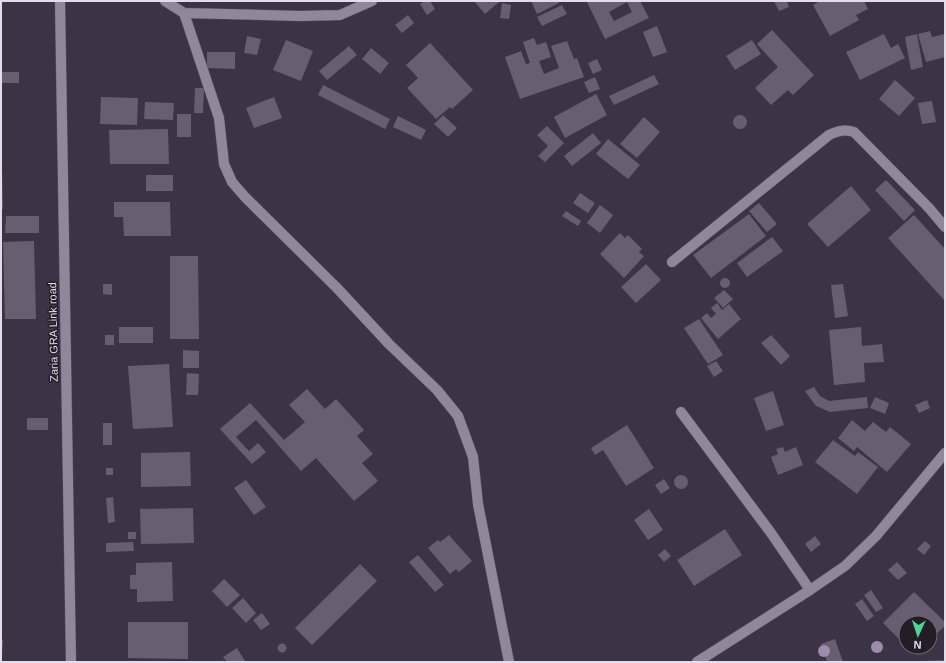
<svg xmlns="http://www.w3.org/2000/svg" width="946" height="663" viewBox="0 0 946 663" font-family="Helvetica,sans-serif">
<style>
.building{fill:#685d71;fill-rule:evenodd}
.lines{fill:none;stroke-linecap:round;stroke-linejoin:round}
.street-casing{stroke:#595161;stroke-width:11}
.street{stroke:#92869b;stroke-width:10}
.tree{fill:#9d8cab}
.labels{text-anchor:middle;stroke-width:3;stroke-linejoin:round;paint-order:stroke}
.street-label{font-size:11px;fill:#e3dde9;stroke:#221d26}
</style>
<rect width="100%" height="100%" fill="#3d3346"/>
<path class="building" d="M 425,1 L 430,1 L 435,9 L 427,15 L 420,4 Z
M 474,1 L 500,1 L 485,14 Z
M 531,1 L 558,1 L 559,3 L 537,14 Z
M 590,1 L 640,1 L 649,18 L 605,39 L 587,2 ZM 627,2 L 632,12 L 614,21 L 609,12 Z
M 774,1 L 787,1 L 789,7 L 779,11 Z
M 820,1 L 864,1 L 868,9 L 856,15 L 859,20 L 830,36 L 813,5 Z
M 502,3 L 511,5 L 509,19 L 500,18 Z
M 562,5 L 567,14 L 542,26 L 537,17 Z
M 408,15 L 414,23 L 402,33 L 395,25 Z
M 657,26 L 667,52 L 653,57 L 643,32 Z
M 772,30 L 814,75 L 793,95 L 788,90 L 771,105 L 755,88 L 778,67 L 757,44 Z
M 930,31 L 932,37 L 945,34 L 945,57 L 926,62 L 918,34 Z
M 884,34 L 891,48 L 898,44 L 905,58 L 860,80 L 846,52 Z
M 917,34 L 923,67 L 911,70 L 905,37 Z
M 247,36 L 261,39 L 257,55 L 244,53 Z
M 534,38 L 537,45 L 546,42 L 551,57 L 539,61 L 544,74 L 559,68 L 551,46 L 567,41 L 574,59 L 577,58 L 584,77 L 520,99 L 505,57 L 521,51 L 526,64 L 530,63 L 523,42 Z
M 286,40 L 313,51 L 301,81 L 273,70 Z
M 752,40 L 761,54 L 735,70 L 726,56 Z
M 430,43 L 473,90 L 452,109 L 450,107 L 436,119 L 407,88 L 418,78 L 406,65 Z
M 349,46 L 357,55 L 327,80 L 319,71 Z
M 371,48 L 389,63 L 380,74 L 362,59 Z
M 207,52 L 235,52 L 235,69 L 207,68 Z
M 597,59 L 602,70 L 593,74 L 588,63 Z
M 1,72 L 19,72 L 19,83 L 1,83 Z
M 654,75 L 659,84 L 614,105 L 609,96 Z
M 595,77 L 600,89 L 589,93 L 584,82 Z
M 895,80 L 915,98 L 899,116 L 879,99 Z
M 323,85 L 390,119 L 385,129 L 318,95 Z
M 195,88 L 204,88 L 203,113 L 194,113 Z
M 596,94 L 607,115 L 565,138 L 554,117 Z
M 101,97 L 138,98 L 137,125 L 100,124 Z
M 274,97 L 282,118 L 254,128 L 246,108 Z
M 932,101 L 936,122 L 922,124 L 918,103 Z
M 145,102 L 174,103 L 173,120 L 144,119 Z
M 177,114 L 191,114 L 191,137 L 177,137 Z
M733 122a7 7 0 1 1 14 0a7 7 0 1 1-14 0Z
M 443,115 L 457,128 L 448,137 L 434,124 Z
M 398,116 L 426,130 L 421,140 L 393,127 Z
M 644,117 L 660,132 L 637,158 L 620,144 Z
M 547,126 L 564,143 L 545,162 L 538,156 L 548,146 L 537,135 Z
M 168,129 L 169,164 L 110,164 L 109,130 Z
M 593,133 L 601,143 L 572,166 L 564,156 Z
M 608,139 L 640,165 L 628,179 L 596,154 Z
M 1,166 L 2,166 L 3,209 L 1,209 Z
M 146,175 L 173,175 L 173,191 L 146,191 Z
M 886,180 L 915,210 L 904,221 L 875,190 Z
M 851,186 L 871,210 L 828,247 L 807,224 Z
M 580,193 L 595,203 L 588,213 L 573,203 Z
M 114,202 L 170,202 L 171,236 L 124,236 L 123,217 L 114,217 Z
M 759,203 L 777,224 L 767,232 L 749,211 Z
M 600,205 L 613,215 L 600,233 L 587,223 Z
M 566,211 L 581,221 L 578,226 L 562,216 Z
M 749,214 L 766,236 L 711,278 L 693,255 Z
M 914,215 L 945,249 L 945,301 L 888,238 Z
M 6,216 L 39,216 L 39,233 L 5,233 Z
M 620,233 L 625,238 L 628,235 L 642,249 L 639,252 L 644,256 L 624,278 L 600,254 Z
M 772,237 L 783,251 L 747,277 L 737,263 Z
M 34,241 L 36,319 L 5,319 L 3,242 Z
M 170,256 L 198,256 L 199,339 L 170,339 Z
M 646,264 L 661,280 L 636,303 L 621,287 Z
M720 283a5 5 0 1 1 10 0a5 5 0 1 1-10 0Z
M 103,284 L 112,284 L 112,295 L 103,294 Z
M 843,284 L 848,316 L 835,318 L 831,285 Z
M 724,290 L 733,299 L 723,308 L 714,298 Z
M 717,303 L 722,310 L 729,304 L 741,319 L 718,339 L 701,318 L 707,313 L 711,318 L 716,314 L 711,308 Z
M 699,319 L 723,355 L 708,364 L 684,328 Z
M 119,327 L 153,327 L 153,343 L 119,343 Z
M 861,327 L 862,346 L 882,344 L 884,362 L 864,363 L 865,382 L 834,385 L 829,330 Z
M 105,335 L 114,335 L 114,345 L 105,345 Z
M 771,335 L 790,356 L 781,365 L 761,343 Z
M 183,350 L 199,351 L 199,368 L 183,368 Z
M 716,361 L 723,371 L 714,377 L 707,366 Z
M 169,364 L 173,427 L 133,429 L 128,366 Z
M 187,373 L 199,374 L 198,395 L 186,395 Z
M 814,387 L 820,396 L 829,401 L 867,397 L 868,408 L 830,412 L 816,406 L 805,391 Z
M 307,389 L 325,409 L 336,399 L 364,430 L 357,436 L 373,454 L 362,463 L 378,481 L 354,501 L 316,458 L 301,471 L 256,420 L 236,437 L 249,451 L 258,443 L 266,452 L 252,464 L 220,429 L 250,403 L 284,440 L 305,422 L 289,405 Z
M 773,391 L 784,425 L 766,431 L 754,398 Z
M 875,397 L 889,403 L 885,414 L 870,408 Z
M 927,400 L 930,408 L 919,413 L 915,405 Z
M 27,418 L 48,418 L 48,430 L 27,430 Z
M 852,420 L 865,431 L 873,422 L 886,432 L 890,427 L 911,444 L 887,472 L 857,447 L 854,451 L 838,438 Z
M 103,423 L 112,423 L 112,445 L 103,445 Z
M 627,425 L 654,468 L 626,486 L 603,450 L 595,455 L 591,448 Z
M 833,440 L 855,456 L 858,452 L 878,467 L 857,494 L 815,462 Z
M 783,447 L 785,452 L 796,447 L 803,465 L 778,475 L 771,457 L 778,454 L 776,449 Z
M 190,452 L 191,486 L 141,487 L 141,453 Z
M 106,468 L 113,468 L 113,475 L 106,475 Z
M674 482a7 7 0 1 1 14 0a7 7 0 1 1-14 0Z
M 664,479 L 670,488 L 661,494 L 655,485 Z
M 246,480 L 266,507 L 254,515 L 234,488 Z
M 113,497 L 115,522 L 108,523 L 106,498 Z
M 193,508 L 194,543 L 141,544 L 140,509 Z
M 649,509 L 663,530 L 648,540 L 634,520 Z
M 725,529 L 742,555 L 694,586 L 677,560 Z
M 128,532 L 136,532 L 136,539 L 128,539 Z
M 449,535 L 472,561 L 459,572 L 456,569 L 450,574 L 428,548 L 438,540 L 440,542 Z
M 815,536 L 821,544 L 811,552 L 805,544 Z
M 925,541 L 931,546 L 924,555 L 917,549 Z
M 133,542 L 134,551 L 106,552 L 106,543 Z
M 665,549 L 671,556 L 664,562 L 658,555 Z
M 418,555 L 444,585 L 435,592 L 409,562 Z
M 172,562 L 173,601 L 137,602 L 137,589 L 130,589 L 130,575 L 136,575 L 136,563 Z
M 897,562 L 907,573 L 898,580 L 888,570 Z
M 360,564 L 377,581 L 312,645 L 295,628 Z
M 224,579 L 240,595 L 227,607 L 212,591 Z
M 871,590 L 883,608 L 876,612 L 864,595 Z
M 914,592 L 945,622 L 945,626 L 936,634 L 930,628 L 930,623 L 925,623 L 923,621 L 922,623 L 906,623 L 906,639 L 902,642 L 883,623 Z
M 243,598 L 256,613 L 246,623 L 232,608 Z
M 862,599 L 874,616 L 867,621 L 855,604 Z
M 262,613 L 270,624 L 261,630 L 253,620 Z
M 128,622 L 188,622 L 188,659 L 128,658 Z
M 1,639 L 3,640 L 2,655 L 1,655 Z
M 835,639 L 843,662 L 827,662 L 821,644 Z
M277.5 648a4.5 4.5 0 1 1 9 0a4.5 4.5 0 1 1-9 0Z
M 237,648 L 245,661 L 243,662 L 227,662 L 223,657 Z
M 945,660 L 945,662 L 921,662 L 921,661 Z"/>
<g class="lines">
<defs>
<path id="street" d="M 60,1 L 71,662
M 165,1 L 184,13 L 300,16 L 340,15 L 372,1
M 184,13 L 219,118 L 224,164 L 232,182 L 245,197 L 337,288 L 389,344 L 437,390 L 458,416 L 473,457 L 478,504 L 509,662
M 672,262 L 829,135 C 838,131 844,129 854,132 L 929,208 L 945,227
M 681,412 L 771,533 L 810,590
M 697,662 L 810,590 L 845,566 L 876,536 L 945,453"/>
</defs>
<use href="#street" class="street-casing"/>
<use href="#street" class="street"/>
</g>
<g class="tree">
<circle cx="877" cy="647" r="6"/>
<circle cx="824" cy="651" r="6"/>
</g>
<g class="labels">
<g class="street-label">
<text transform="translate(53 332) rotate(-91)" y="4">Zaria GRA Link road</text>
</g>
</g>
<rect width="946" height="663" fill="none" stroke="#e3dde9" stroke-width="4"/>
<g transform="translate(918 635) rotate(183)"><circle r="19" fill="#221d26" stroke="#6f6a74"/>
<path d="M0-3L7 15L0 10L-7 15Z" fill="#51d397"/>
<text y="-6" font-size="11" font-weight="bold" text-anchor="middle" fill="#e3dde9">N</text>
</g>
</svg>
